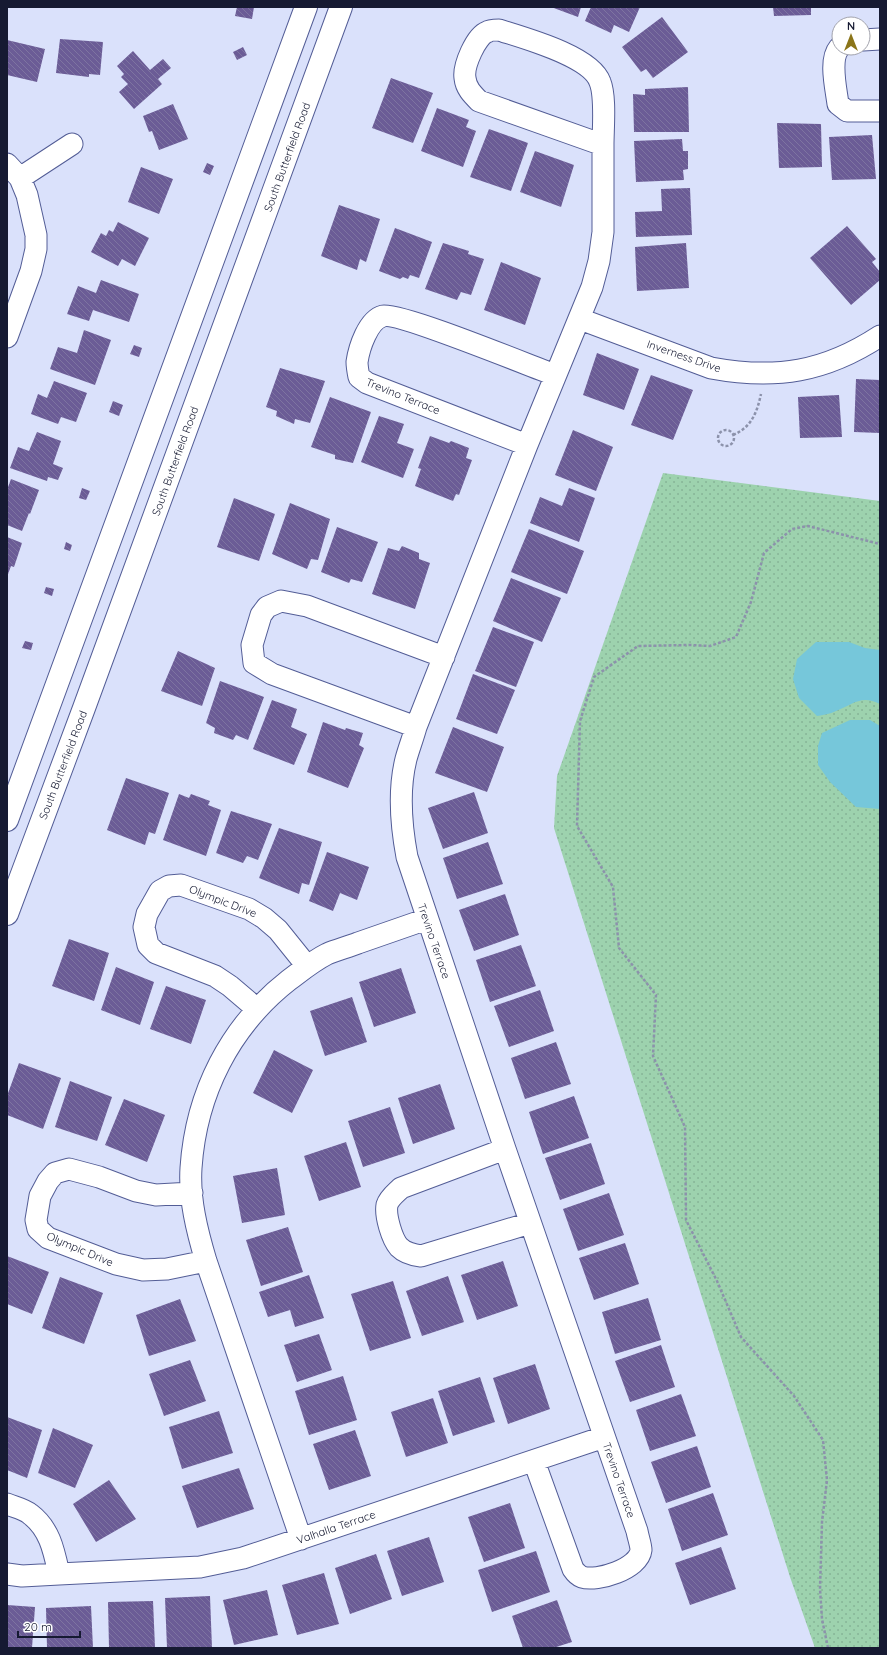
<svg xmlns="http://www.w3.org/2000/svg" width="887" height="1655" viewBox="0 0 887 1655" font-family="Quicksand,sans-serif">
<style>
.grass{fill:url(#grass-dots)}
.water{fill:#76c7da}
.building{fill:url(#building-back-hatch)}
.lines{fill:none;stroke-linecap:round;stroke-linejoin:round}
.minor-casing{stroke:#535d96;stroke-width:23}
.major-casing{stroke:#535d96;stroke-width:24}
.path{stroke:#8c92ab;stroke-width:2.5;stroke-dasharray:3 2;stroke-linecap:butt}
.minor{stroke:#fff;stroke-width:21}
.major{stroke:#fff;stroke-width:22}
.labels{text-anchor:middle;stroke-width:4;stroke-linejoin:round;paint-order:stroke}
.street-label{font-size:11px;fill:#161a32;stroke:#fff}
</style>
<defs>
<pattern id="grass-dots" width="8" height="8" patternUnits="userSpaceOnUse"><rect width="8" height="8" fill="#9dd2ae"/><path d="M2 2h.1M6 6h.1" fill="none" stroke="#86b496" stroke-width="1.8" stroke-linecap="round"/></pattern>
<pattern id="building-back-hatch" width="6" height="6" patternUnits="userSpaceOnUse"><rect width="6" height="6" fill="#6b5c96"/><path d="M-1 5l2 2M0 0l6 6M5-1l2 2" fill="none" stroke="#7e74a1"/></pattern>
</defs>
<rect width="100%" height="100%" fill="#dae1fb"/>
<path class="grass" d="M 663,473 L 880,501 L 880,1648 L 815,1648 L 790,1577 L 554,828 L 557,776 Z"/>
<path class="water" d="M 816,642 L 849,642 L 865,648 L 880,650 L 880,704 C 861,694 852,705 836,711 C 830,714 823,715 817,716 L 799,698 L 793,679 L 797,659 Z
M 850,720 L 870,720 L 880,726 L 880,809 L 856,807 L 830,782 L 818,765 L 818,746 L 822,733 Z"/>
<path class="building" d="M 237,7 L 254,7 L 252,19 L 235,16 Z
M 551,7 L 581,7 L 578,17 Z
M 591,7 L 640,7 L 629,32 L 614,25 L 611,33 L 585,21 Z
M 773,7 L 811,7 L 811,15 L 774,16 Z
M 662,17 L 688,52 L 653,78 L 646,69 L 641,72 L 622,47 Z
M 60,39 L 103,42 L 100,75 L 89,74 L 89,77 L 56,73 Z
M 7,40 L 45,49 L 37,82 L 7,75 Z
M 243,47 L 247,55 L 237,60 L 233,52 Z
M 133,51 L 150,70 L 163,59 L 171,68 L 158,79 L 162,84 L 134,109 L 119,92 L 128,84 L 121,77 L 124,74 L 117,66 Z
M 391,78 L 433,93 L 413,143 L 372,128 Z
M 688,87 L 689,132 L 634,132 L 633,94 L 645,95 L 645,89 Z
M 173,104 L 188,139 L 159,150 L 152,131 L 149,132 L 143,116 Z
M 437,108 L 469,120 L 466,127 L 476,131 L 463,167 L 421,151 Z
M 777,123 L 821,124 L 822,167 L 779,168 Z
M 489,129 L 528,143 L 511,191 L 470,177 Z
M 872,135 L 876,179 L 832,180 L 829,137 Z
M 682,139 L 683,151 L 688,151 L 688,169 L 683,170 L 684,180 L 636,182 L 634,141 Z
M 535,151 L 574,165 L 561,207 L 520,192 Z
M 207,163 L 214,166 L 210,175 L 203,172 Z
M 141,167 L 173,179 L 159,214 L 128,202 Z
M 690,188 L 692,235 L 636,237 L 635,212 L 662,211 L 661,189 Z
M 339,205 L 380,219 L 366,262 L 360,259 L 357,270 L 321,256 Z
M 118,222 L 149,238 L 135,266 L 122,259 L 118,266 L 91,252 L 101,233 L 106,236 L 109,230 L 113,232 Z
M 847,226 L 876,259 L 872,262 L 880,272 L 880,280 L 851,305 L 810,258 Z
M 395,228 L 432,242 L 419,278 L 410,275 L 408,279 L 403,277 L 400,279 L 379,271 Z
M 443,243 L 469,251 L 468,254 L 484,259 L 471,295 L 461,292 L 457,300 L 425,289 Z
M 686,243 L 689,288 L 637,291 L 635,247 Z
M 501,262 L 541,278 L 525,325 L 484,310 Z
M 101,280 L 139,294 L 129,322 L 93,310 L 89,321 L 67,314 L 78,286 L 96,293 Z
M 84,330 L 111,340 L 95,385 L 50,369 L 58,347 L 77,353 Z
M 134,345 L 142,348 L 139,357 L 130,354 Z
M 597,353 L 639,369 L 624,410 L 583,395 Z
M 280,368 L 325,381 L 310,423 L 295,419 L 294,424 L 276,416 L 277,411 L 266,407 Z
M 651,375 L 693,390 L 673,440 L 631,425 Z
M 856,379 L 880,380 L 880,433 L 854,432 Z
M 54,381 L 87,393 L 76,422 L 61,417 L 58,424 L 31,414 L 38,394 L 47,398 Z
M 839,395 L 842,437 L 800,438 L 798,397 Z
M 330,397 L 371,412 L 353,463 L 335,459 L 335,455 L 311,447 Z
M 113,401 L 123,405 L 119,416 L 109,412 Z
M 379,416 L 404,424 L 397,443 L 414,449 L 403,478 L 361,462 Z
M 573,430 L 613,447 L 596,491 L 555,475 Z
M 37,432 L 61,441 L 53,464 L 63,468 L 58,480 L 48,477 L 47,481 L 10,468 L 18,447 L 29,451 Z
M 430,436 L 449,443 L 451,441 L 469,448 L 466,458 L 472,460 L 459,495 L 456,494 L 453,501 L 415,486 L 421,469 L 418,468 Z
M 11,479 L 39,490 L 30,514 L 29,513 L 22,531 L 7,525 L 7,490 Z
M 82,488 L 90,491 L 86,500 L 79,498 Z
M 569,488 L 595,498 L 579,542 L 530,523 L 540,497 L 562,506 Z
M 234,498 L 275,514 L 259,561 L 217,547 Z
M 290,503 L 330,519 L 318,560 L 311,559 L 307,569 L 272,554 Z
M 337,527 L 378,542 L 362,582 L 351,579 L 349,583 L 321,572 Z
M 529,529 L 584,551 L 567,594 L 511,572 Z
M 7,537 L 22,543 L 14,567 L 11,566 L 7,577 Z
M 66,542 L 72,545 L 70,551 L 64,549 Z
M 402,546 L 419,553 L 419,559 L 430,563 L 415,609 L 372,594 L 388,548 L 399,551 Z
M 511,578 L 561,598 L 542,642 L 493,621 Z
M 46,587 L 54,589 L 52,596 L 44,593 Z
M 493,627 L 534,642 L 516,687 L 475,671 Z
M 25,641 L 33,643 L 31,650 L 22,648 Z
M 178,651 L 215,668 L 202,706 L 161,691 Z
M 473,674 L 515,690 L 497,734 L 456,719 Z
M 220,681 L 264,697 L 248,740 L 236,735 L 233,740 L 214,733 L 215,728 L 206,723 Z
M 272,700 L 297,709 L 291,727 L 307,734 L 294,765 L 253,749 Z
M 323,722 L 345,730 L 346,728 L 363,733 L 359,745 L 364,748 L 348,788 L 307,772 Z
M 453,727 L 504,747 L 487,792 L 435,773 Z
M 126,778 L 169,793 L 155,834 L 149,832 L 145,845 L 107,830 Z
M 474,792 L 488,833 L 443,849 L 428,808 Z
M 179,794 L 189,798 L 191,794 L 210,801 L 208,805 L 221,810 L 206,856 L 163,840 Z
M 231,811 L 272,824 L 258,860 L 247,856 L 243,863 L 216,853 Z
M 279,828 L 322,842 L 309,885 L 302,883 L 299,894 L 259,878 Z
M 488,842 L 503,884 L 457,899 L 443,858 Z
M 327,852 L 369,867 L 357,900 L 340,893 L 333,911 L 309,901 Z
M 505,894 L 519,935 L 474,951 L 459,910 Z
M 69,939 L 109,953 L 94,1001 L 52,986 Z
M 521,945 L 536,986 L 490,1002 L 476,960 Z
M 116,967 L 154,982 L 140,1025 L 101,1010 Z
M 401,968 L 416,1013 L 374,1027 L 359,982 Z
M 166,986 L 206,1000 L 191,1044 L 150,1029 Z
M 540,990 L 554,1031 L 509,1047 L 494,1006 Z
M 352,997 L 367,1042 L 325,1056 L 310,1011 Z
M 556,1042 L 571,1084 L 525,1099 L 511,1058 Z
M 274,1050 L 313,1070 L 292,1113 L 253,1093 Z
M 19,1063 L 61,1078 L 43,1129 L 7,1115 L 7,1096 Z
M 70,1081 L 112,1097 L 97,1141 L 55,1127 Z
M 440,1084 L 455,1129 L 413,1144 L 398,1098 Z
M 574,1096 L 589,1138 L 543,1154 L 529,1112 Z
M 124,1099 L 165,1115 L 147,1162 L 105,1145 Z
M 390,1107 L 405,1153 L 363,1167 L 348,1121 Z
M 346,1142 L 361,1187 L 319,1201 L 304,1156 Z
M 591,1143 L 605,1184 L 560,1200 L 545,1158 Z
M 277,1168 L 285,1215 L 242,1223 L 233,1176 Z
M 609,1193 L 624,1235 L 578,1251 L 563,1209 Z
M 288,1227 L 303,1272 L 261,1286 L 246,1240 Z
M 625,1243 L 639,1284 L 594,1300 L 579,1258 Z
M 7,1256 L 49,1272 L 32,1314 L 7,1304 Z
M 503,1261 L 518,1306 L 477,1320 L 461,1275 Z
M 309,1275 L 324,1318 L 295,1327 L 290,1310 L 268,1317 L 259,1292 Z
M 448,1276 L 464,1322 L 422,1336 L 406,1291 Z
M 60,1277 L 103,1293 L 84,1344 L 42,1328 Z
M 393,1281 L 411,1338 L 370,1351 L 351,1294 Z
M 648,1298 L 661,1340 L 615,1354 L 602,1312 Z
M 180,1299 L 196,1341 L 149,1356 L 136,1315 Z
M 319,1334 L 332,1370 L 297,1382 L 284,1345 Z
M 661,1345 L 675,1387 L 630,1402 L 615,1361 Z
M 190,1360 L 206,1401 L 164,1416 L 149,1374 Z
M 535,1364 L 550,1409 L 508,1424 L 493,1378 Z
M 343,1376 L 357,1420 L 309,1435 L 295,1391 Z
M 480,1377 L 495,1422 L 453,1436 L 438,1391 Z
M 681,1394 L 696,1436 L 650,1451 L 636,1410 Z
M 433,1398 L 448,1443 L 406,1457 L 391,1412 Z
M 219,1411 L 233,1453 L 182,1469 L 169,1427 Z
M 7,1417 L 42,1430 L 27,1478 L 7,1470 Z
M 53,1428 L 93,1445 L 75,1488 L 38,1473 Z
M 355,1430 L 371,1476 L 329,1490 L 313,1444 Z
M 697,1446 L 711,1487 L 666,1503 L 651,1462 Z
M 239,1468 L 254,1509 L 197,1528 L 182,1486 Z
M 109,1480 L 136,1519 L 96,1542 L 73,1504 Z
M 713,1493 L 728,1535 L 682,1551 L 668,1509 Z
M 510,1503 L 525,1548 L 484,1562 L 468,1517 Z
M 429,1537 L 444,1582 L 402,1596 L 387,1551 Z
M 721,1547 L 736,1589 L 690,1605 L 675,1563 Z
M 536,1551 L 550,1592 L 492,1612 L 478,1570 Z
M 376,1554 L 392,1599 L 350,1614 L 335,1568 Z
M 324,1573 L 339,1624 L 297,1635 L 282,1585 Z
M 267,1590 L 278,1635 L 234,1645 L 223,1600 Z
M 210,1596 L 212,1648 L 167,1648 L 165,1598 Z
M 557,1600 L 572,1642 L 553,1648 L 523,1648 L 512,1616 Z
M 153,1601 L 155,1647 L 109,1648 L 108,1602 Z
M 7,1605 L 35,1607 L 32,1648 L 7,1648 Z
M 91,1606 L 93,1648 L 47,1648 L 46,1608 Z"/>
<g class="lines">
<defs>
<path id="minor" d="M 499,30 C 524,38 591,56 600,82 C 606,97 603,128 603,145 L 479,101 C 472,94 466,88 465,78 C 463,66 476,36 487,32 C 490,30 496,30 499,30 Z
M 863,40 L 880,39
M 839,48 C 829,60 836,88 838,104 L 847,111 L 880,111
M 7,164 L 20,178 L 27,195 L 36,235 L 36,249 L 31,271 L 7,337
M 20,178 L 72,144
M 580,319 L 711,368 C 776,380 825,372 880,336
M 527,445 L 367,383 L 359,377 C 358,372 357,367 357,362 C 359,348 368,320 383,316 C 399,312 530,366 555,375
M 416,727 L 272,674 L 254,663 L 252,645 L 261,615 L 267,607 L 281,601 L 307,606 L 444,657
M 257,1009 L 230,986 L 215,976 L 156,953 L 148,945 L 144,927 L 147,914 L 160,891 L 169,886 L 181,885 L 249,909 L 264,918 L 278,930 L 307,966
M 505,1149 L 401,1188 C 396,1193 389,1198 387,1205 C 385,1216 392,1239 399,1247 C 405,1253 413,1255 421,1256 L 530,1223
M 192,1193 L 156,1195 L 136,1191 L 99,1177 L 69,1169 L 55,1173 L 48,1181 L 40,1196 L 36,1220 L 38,1229 L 48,1238 L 116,1264 L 143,1270 L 167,1269 L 206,1261
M 534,1461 L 573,1569 C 575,1572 579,1576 582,1577 C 597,1582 639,1569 641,1550 C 641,1545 638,1537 637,1531 L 505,1149 L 407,857 C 401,825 398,791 406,759 C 409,748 413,738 416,727 L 527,445 L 592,287 L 599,261 L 603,232 L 603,145
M 7,1504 C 14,1507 24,1509 30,1514 C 50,1529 54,1551 59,1574 L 22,1576 L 7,1574
M 301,1539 L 206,1261 C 197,1231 189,1199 191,1168 C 196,1093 230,1026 289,980 C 301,971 313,961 327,954 C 336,950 348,947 358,943 C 381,935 404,927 427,919
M 59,1574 L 200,1567 L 243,1558 L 604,1437"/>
<path id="major" d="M 7,820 L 306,7
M 7,914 L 84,708 L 341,7"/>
</defs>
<use href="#minor" class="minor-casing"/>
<use href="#major" class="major-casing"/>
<path class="path" d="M718 438a8 8 0 1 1 16 0a8 8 0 1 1-16 0Z
M 733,435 C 752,427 757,412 761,394
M 828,1648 L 822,1619 L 820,1589 L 822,1522 L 827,1480 L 823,1440 L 794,1396 L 741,1337 L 717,1281 L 686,1220 L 685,1127 L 653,1056 L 656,995 L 619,948 L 613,887 L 577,826 L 580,721 L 594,677 L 638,646 L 689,645 L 710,646 L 736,637 L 751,602 L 764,553 L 792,529 L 808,526 L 880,544"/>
<use href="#minor" class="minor"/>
<use href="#major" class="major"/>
</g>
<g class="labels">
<g class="street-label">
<text transform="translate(287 157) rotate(-70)" y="4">South Butterfield Road</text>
<text transform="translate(684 356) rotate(19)" y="4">Inverness Drive</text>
<text transform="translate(403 396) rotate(22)" y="4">Trevino Terrace</text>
<text transform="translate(175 461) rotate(-70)" y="4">South Butterfield Road</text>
<text transform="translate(63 765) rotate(-69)" y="4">South Butterfield Road</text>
<text transform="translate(223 901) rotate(21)" y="4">Olympic Drive</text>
<text transform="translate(434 941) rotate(71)" y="4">Trevino Terrace</text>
<text transform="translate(80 1249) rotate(23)" y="4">Olympic Drive</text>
<text transform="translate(619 1480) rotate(71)" y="4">Trevino Terrace</text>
<text transform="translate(336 1527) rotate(-19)" y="4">Valhalla Terrace</text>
</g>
</g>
<rect width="887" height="1655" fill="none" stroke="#161a32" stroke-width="16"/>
<g transform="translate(851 36)"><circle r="19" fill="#ffffff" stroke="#a2a3ad"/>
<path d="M0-3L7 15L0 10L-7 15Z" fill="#8b7519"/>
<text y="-6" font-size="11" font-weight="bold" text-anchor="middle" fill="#161a32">N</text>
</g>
<path d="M18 1631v6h62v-6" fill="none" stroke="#161a32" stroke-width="2"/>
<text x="24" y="1631" font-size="12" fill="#161a32" stroke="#ffffff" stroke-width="3" paint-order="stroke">20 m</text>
</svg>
